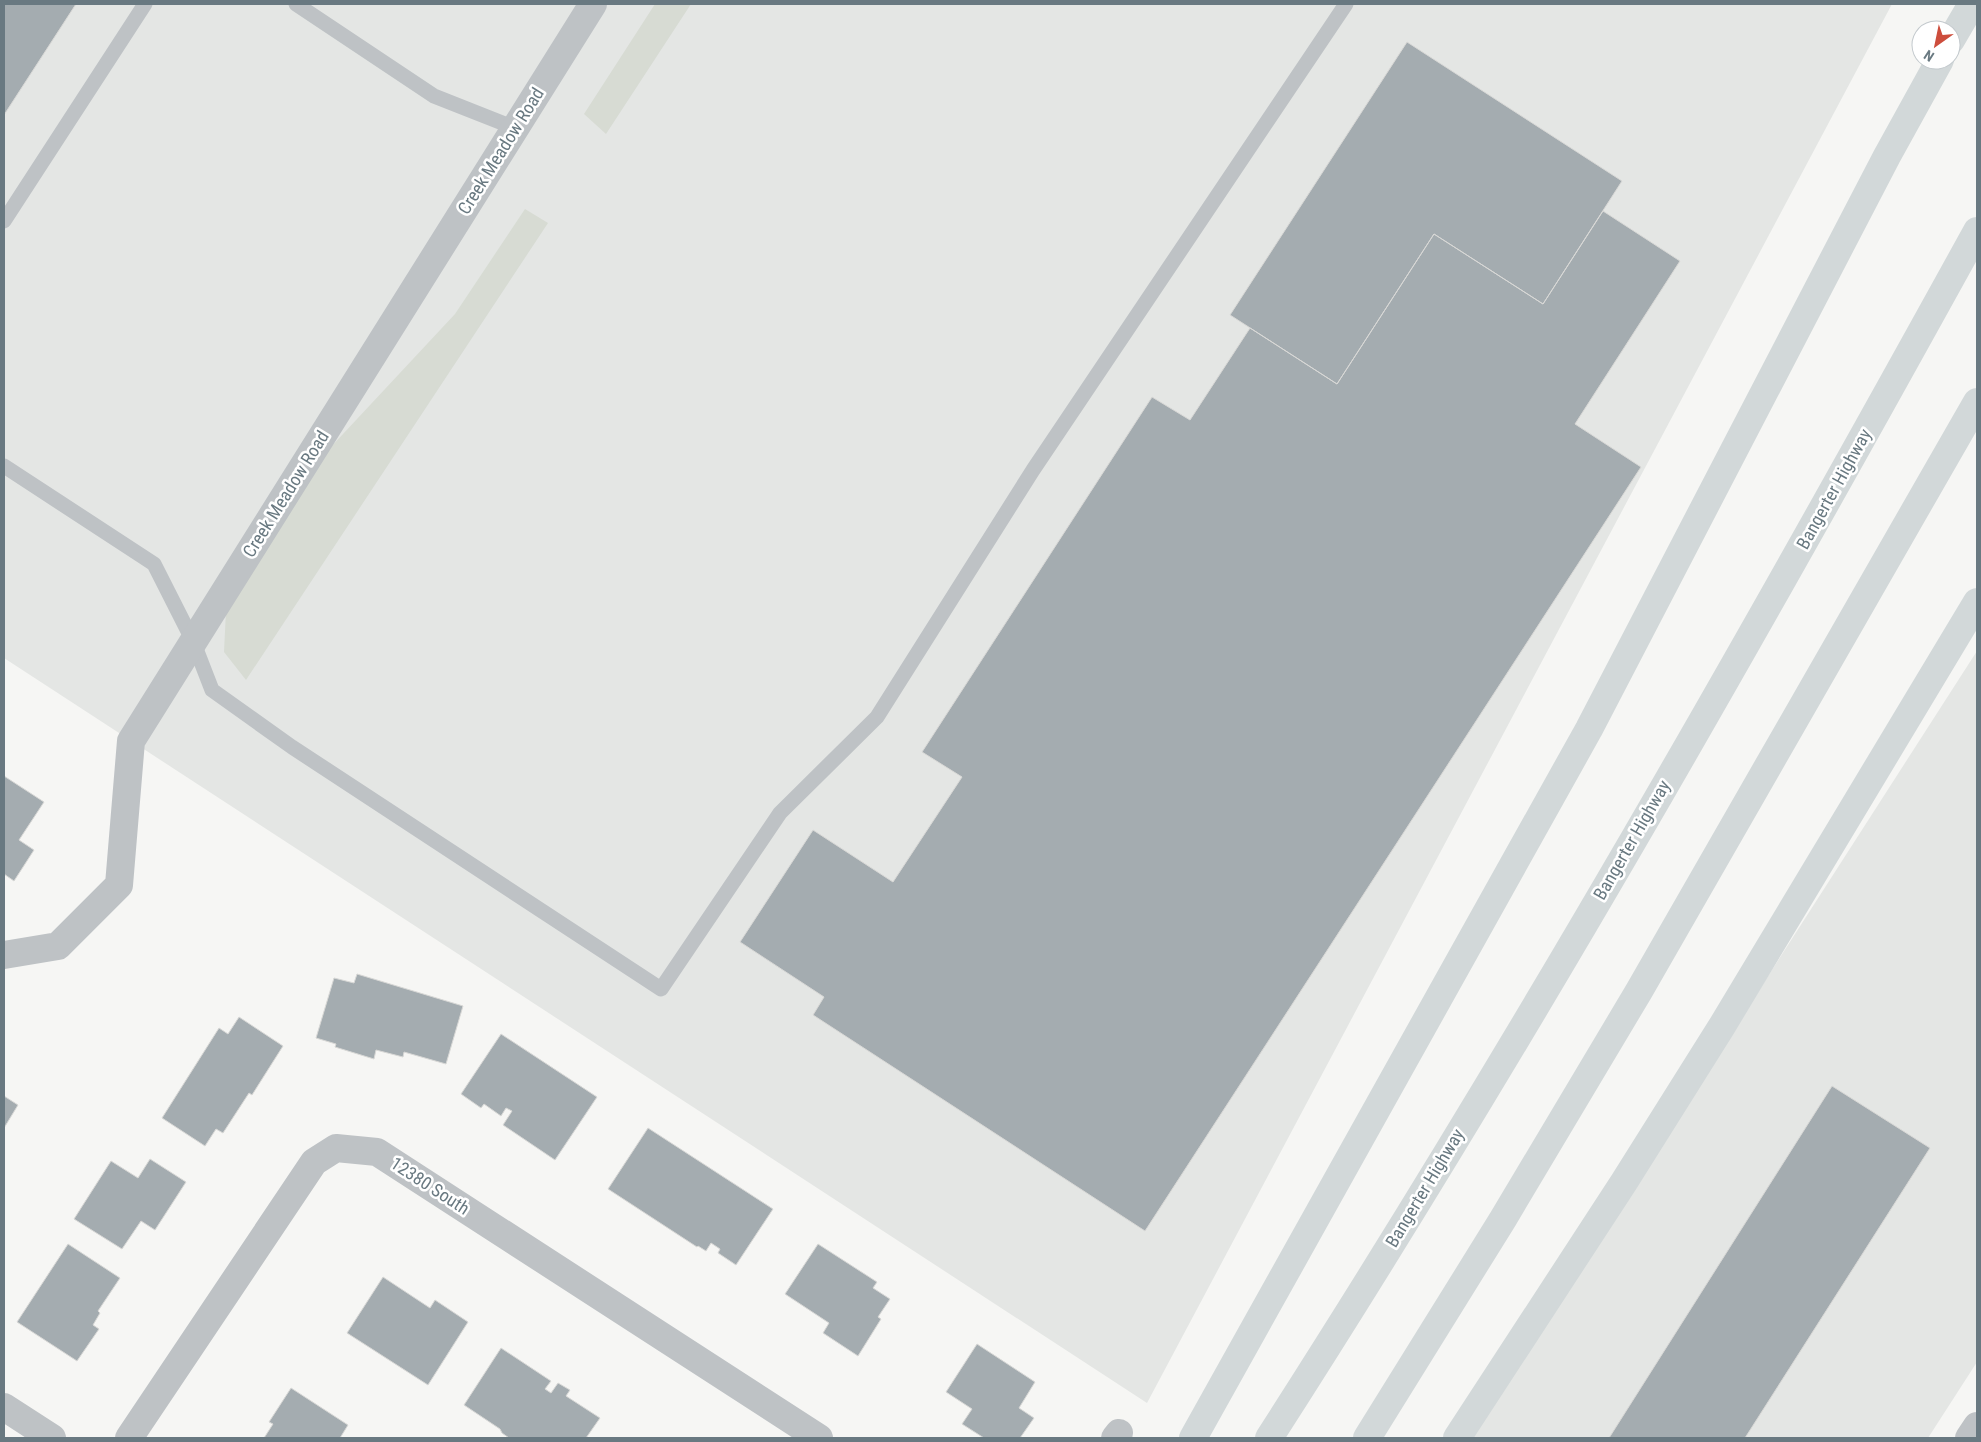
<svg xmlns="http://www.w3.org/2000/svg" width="1981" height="1442" viewBox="0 0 1981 1442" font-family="'Roboto Condensed',sans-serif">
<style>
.built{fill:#e4e6e4}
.green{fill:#d7dbd3}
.building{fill:#a4acb0;stroke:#d8d8d6}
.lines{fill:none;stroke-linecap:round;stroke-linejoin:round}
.service{stroke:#bec2c5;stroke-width:15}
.minor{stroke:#bec2c5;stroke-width:28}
.motorway{stroke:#d2d8d9;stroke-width:28}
.labels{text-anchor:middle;stroke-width:5;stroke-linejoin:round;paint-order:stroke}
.street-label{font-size:18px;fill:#697981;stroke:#fff}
</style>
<rect width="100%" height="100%" fill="#f6f6f4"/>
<path class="built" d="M 4,4 L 1892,4 L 1147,1403 L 4,658 Z
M 1977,651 L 1977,1362 L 1928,1438 L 1471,1438 Z"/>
<path class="green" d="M 655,4 L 691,4 L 606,134 L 584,114 Z
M 525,209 L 548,223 L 246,680 L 224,652 L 226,611 L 329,449 L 455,314 Z"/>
<path class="building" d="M 4,4 L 76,4 L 4,115 Z
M 1407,42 L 1622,181 L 1543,304 L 1434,234 L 1337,384 L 1230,315 Z
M 1603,211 L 1680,261 L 1575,424 L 1641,467 L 1145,1231 L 813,1015 L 824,997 L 740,942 L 813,830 L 893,882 L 962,777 L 922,752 L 1152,397 L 1190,420 L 1250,328 L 1337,384 L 1434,234 L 1543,304 Z
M 4,776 L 44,802 L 19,840 L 34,850 L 14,881 L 4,874 Z
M 357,974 L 463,1006 L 446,1064 L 404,1052 L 403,1057 L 376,1050 L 374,1059 L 335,1047 L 336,1044 L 316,1038 L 334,978 L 354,983 Z
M 239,1017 L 283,1046 L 252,1095 L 249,1093 L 223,1133 L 216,1129 L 205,1146 L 162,1118 L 219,1028 L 228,1034 Z
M 501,1034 L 597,1097 L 555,1160 L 503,1125 L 512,1111 L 506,1108 L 501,1116 L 484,1104 L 481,1108 L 461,1094 Z
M 1832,1086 L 1930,1148 L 1745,1438 L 1609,1438 Z
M 4,1096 L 18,1105 L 4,1128 Z
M 648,1128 L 773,1209 L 736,1265 L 718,1253 L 720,1249 L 711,1243 L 706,1251 L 698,1246 L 697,1247 L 608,1189 Z
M 150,1159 L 186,1182 L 155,1230 L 141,1221 L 122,1249 L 74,1219 L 111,1161 L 138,1178 Z
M 68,1244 L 120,1278 L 98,1311 L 100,1313 L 93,1325 L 99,1329 L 77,1361 L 17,1322 Z
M 818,1244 L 877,1282 L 873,1288 L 890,1299 L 878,1317 L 881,1319 L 858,1356 L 823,1333 L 829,1323 L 785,1294 Z
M 383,1277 L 430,1308 L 435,1300 L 468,1322 L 428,1385 L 347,1333 Z
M 977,1344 L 1035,1382 L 1019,1408 L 1034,1418 L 1020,1438 L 984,1438 L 962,1424 L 972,1409 L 946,1392 Z
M 501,1348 L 551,1381 L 545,1389 L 551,1393 L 558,1383 L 570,1390 L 566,1396 L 600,1418 L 586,1438 L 509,1438 L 502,1433 L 500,1429 L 464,1405 Z
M 291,1388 L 348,1425 L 340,1438 L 264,1438 L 273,1424 L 269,1422 Z"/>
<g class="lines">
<path class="service" d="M 296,4 L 434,96 L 515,128
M 4,221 L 145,4
M 4,466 L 154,564 L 193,641 L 212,690 L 292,747 L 661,989 L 780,813 L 877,717 L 1033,470 L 1346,4"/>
<path class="minor" d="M 4,955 L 58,946 L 119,885 L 131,741 L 593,4
M 4,1407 L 52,1438
M 129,1438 L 314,1162 L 336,1148 L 377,1152 L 819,1438
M 1115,1438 L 1119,1433
M 1969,1438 L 1977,1426"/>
<path class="motorway" d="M 1951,40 L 1972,4
M 1193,1438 L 1589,729 L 1887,156 L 1940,60
M 1269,1438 C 1521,1046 1752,639 1977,231
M 1367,1438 L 1503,1219 L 1639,991 L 1977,402
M 1457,1438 L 1624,1182 L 1722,1026 L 1977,602"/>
</g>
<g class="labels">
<g class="street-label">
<text transform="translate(501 151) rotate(-58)" y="6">Creek Meadow Road</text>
<text transform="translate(1834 489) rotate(-61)" y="6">Bangerter Highway</text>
<text transform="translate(286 494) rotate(-58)" y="6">Creek Meadow Road</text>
<text transform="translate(1632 840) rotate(-60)" y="6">Bangerter Highway</text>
<text transform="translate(430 1186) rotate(33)" y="6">12380 South</text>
<text transform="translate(1425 1188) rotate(-59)" y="6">Bangerter Highway</text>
</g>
</g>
<rect width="1981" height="1442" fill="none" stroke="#697981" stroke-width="10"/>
<g transform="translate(1936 45) rotate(213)"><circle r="24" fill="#ffffff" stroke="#c3c9cd"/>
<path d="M0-4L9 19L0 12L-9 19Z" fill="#cd4d3c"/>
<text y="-8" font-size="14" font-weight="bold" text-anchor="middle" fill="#697981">N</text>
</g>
</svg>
